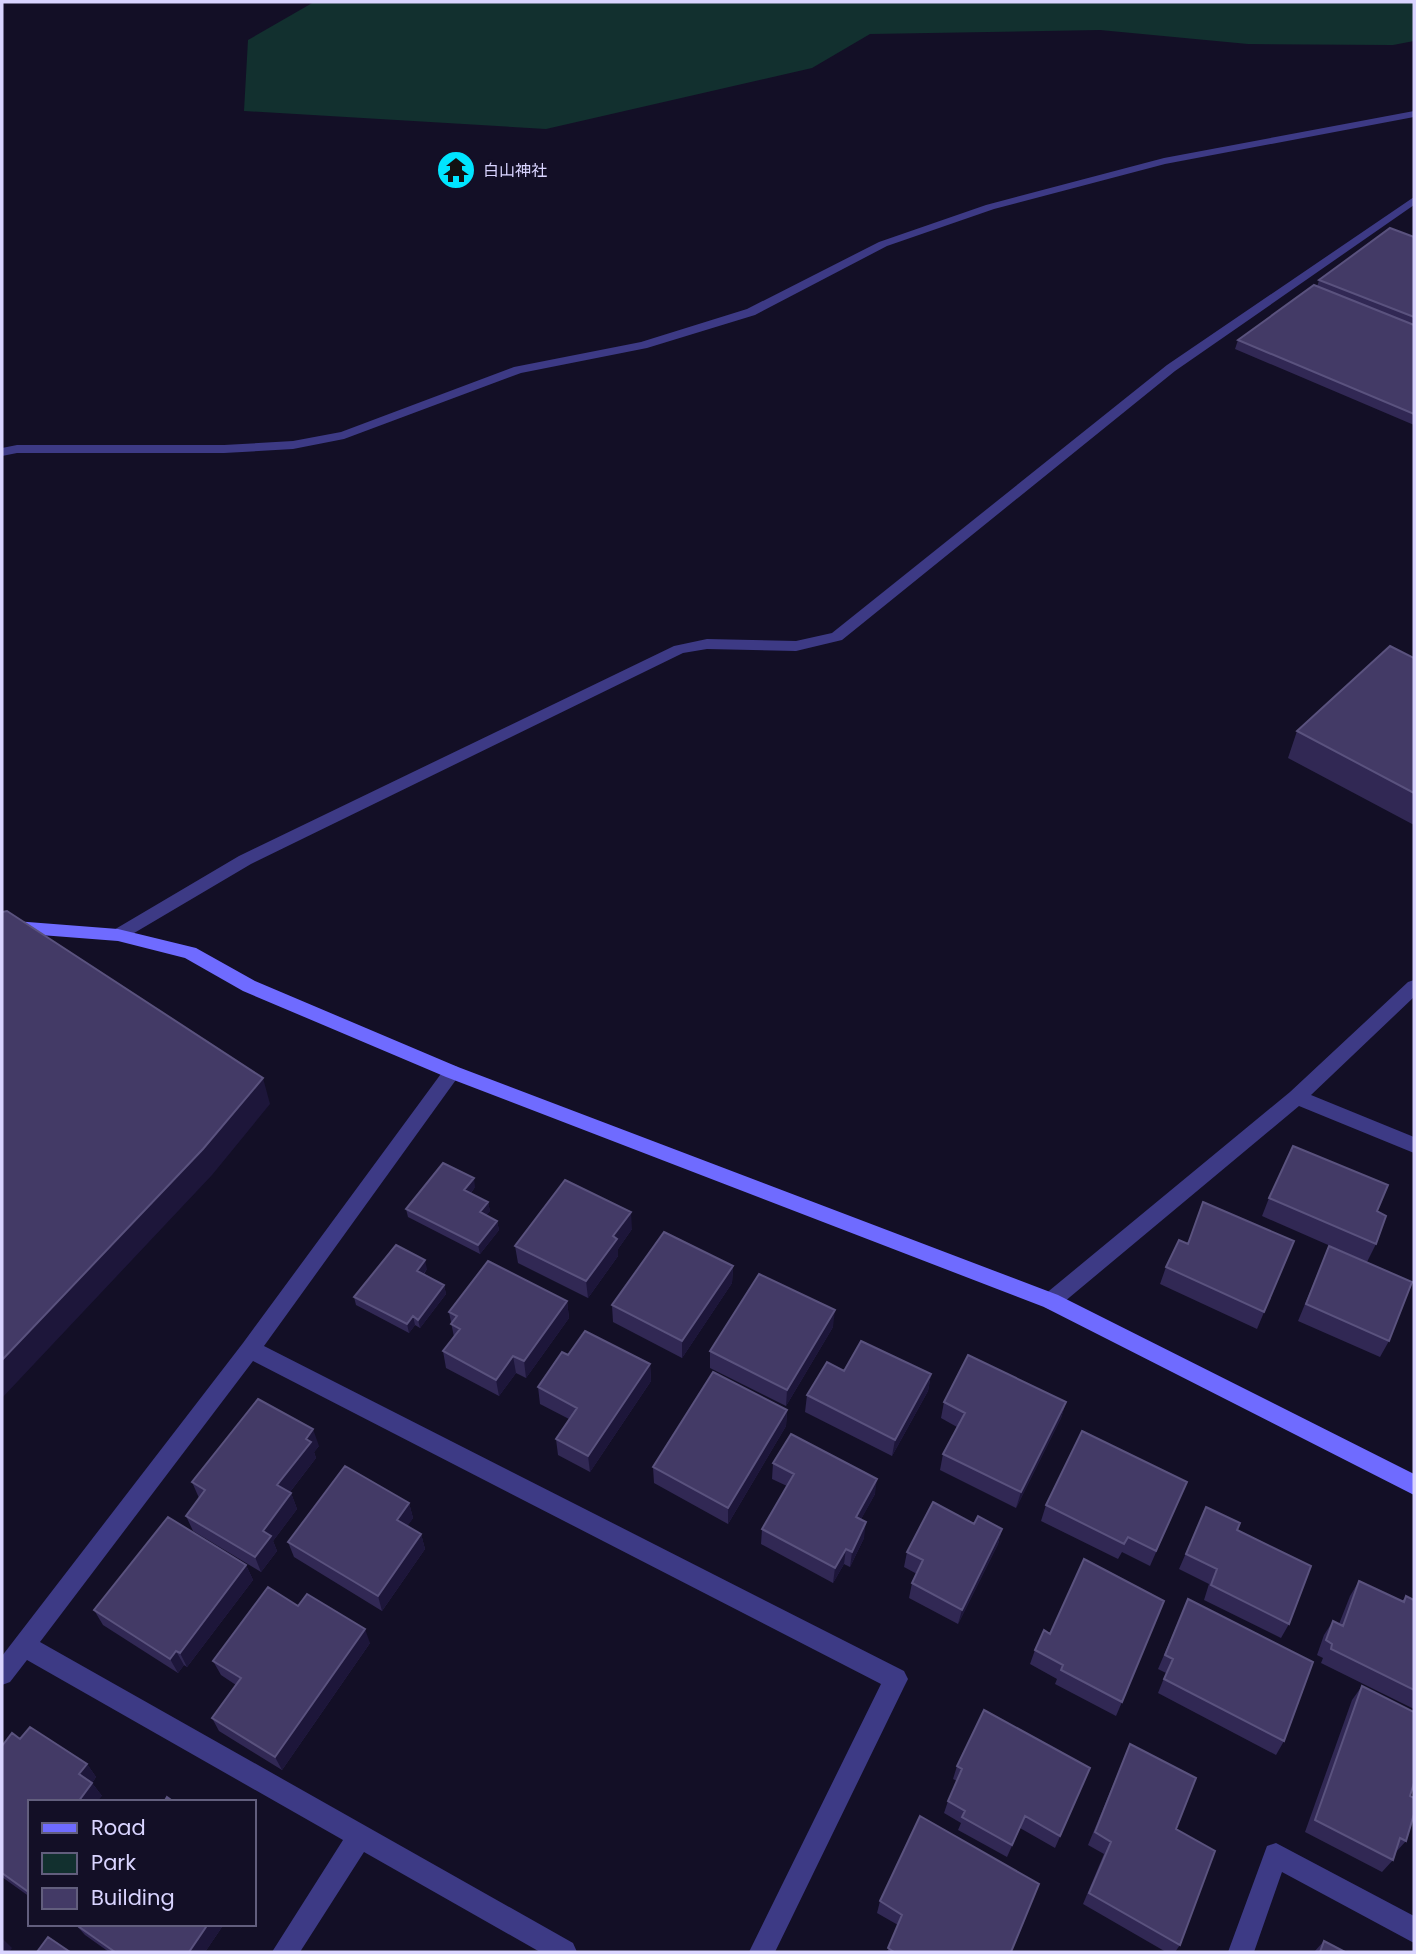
<svg xmlns="http://www.w3.org/2000/svg" width="1416" height="1954" viewBox="0 0 1416 1954" font-family="Poppins,'Noto Sans JP',sans-serif">
<style>
.green{fill:#12302f}
.lines{fill:none;stroke-linecap:round;stroke-linejoin:round}
.street{fill:#3d3a85;fill-rule:evenodd}
.secondary{fill:#6f6bff;fill-rule:evenodd}
.wall{fill:#312854}
.shaded-wall{fill:#1d163a}
.building{fill:#433a66;stroke:#5a527e;stroke-width:2}
.labels{text-anchor:middle;stroke-width:6;stroke-linejoin:round;paint-order:stroke}
.far-poi-label{font-size:16px;fill:#d9d4ff;stroke:#130f26;text-anchor:start}
</style>
<rect width="100%" height="100%" fill="#130f26"/>
<path class="green" d="M 314,2 L 1414,2 L 1414,41 L 1393,45 L 1248,44 L 1100,30 L 870,34 L 812,68 L 546,129 L 244,111 L 248,40 Z"/>
<g class="lines">
<path class="street" d="M 1414,111 L 1414,117 L 1165,164 L 994,209 L 887,246 L 755,315 L 647,348 L 521,373 L 344,439 L 293,449 L 224,453 L 17,453 L 2,456 L 2,448 L 17,445 L 224,445 L 293,441 L 341,432 L 514,367 L 641,342 L 747,309 L 879,242 L 986,205 L 1164,158 Z
M 1414,197 L 1414,205 L 1175,371 L 842,640 L 796,651 L 707,649 L 683,653 L 251,864 L 124,939 L 112,939 L 109,935 L 112,931 L 239,856 L 674,646 L 707,639 L 796,641 L 832,633 L 1167,365 Z
M 1414,980 L 1414,997 L 1311,1095 L 1414,1137 L 1414,1153 L 1299,1106 L 1058,1307 L 1051,1310 L 1044,1307 L 1041,1301 L 1044,1295 L 1290,1092 L 1408,982 Z
M 452,1065 L 458,1067 L 461,1072 L 458,1077 L 264,1346 L 904,1671 L 908,1679 L 904,1687 L 775,1952 L 749,1952 L 881,1684 L 253,1361 L 40,1642 L 573,1943 L 577,1952 L 540,1952 L 364,1852 L 300,1952 L 272,1952 L 343,1840 L 27,1660 L 10,1682 L 2,1685 L 2,1656 L 243,1343 L 446,1067 Z
M 1276,1843 L 1414,1916 L 1414,1943 L 1282,1872 L 1254,1952 L 1228,1952 L 1267,1846 Z"/>
<path class="secondary" d="M 2,920 L 118,929 L 196,948 L 255,981 L 458,1067 L 1058,1295 L 1414,1474 L 1414,1495 L 1044,1307 L 446,1077 L 243,991 L 185,958 L 118,941 L 2,932 Z"/>
</g>
<path class="wall" d="M 1414,237 L 1414,425 L 1235,349 L 1238,340 L 1317,287 L 1319,280 Z
M 1414,658 L 1414,825 L 1288,758 L 1297,731 Z
M 475,1187 L 471,1193 L 488,1202 L 490,1211 L 486,1215 L 497,1221 L 499,1230 L 480,1254 L 408,1217 L 406,1209 Z
M 1269,1198 L 1377,1211 L 1376,1244 L 1367,1262 L 1262,1216 Z
M 632,1229 L 618,1249 L 618,1256 L 588,1298 L 518,1263 L 515,1246 Z
M 1294,1241 L 1257,1329 L 1160,1284 L 1166,1267 L 1188,1244 Z
M 1329,1246 L 1389,1341 L 1380,1357 L 1298,1321 Z
M 733,1266 L 732,1283 L 682,1358 L 613,1322 L 612,1305 Z
M 427,1269 L 424,1274 L 444,1285 L 446,1294 L 420,1328 L 415,1325 L 409,1333 L 356,1305 L 354,1297 Z
M 567,1301 L 569,1318 L 526,1378 L 516,1373 L 499,1396 L 446,1368 L 443,1351 L 454,1337 L 449,1312 Z
M 833,1327 L 786,1406 L 710,1368 L 710,1351 Z
M 568,1355 L 650,1364 L 651,1381 L 590,1472 L 558,1455 L 556,1439 L 569,1419 L 540,1404 L 538,1387 Z
M 844,1371 L 931,1374 L 928,1391 L 892,1456 L 805,1412 L 807,1395 Z
M 944,1402 L 1066,1402 L 1061,1418 L 1016,1508 L 940,1470 L 943,1454 L 957,1427 L 941,1418 Z
M 787,1410 L 786,1426 L 728,1524 L 654,1483 L 653,1467 Z
M 319,1446 L 314,1452 L 316,1458 L 290,1492 L 291,1493 L 297,1509 L 273,1541 L 277,1551 L 261,1572 L 193,1531 L 186,1516 L 199,1498 L 192,1482 Z
M 773,1463 L 875,1494 L 861,1519 L 864,1538 L 850,1567 L 844,1564 L 833,1583 L 761,1544 L 762,1529 L 787,1486 L 772,1479 Z
M 1187,1482 L 1150,1566 L 1122,1552 L 1118,1559 L 1041,1521 L 1046,1505 Z
M 409,1503 L 413,1518 L 407,1526 L 421,1534 L 425,1549 L 382,1611 L 294,1557 L 288,1542 Z
M 1206,1507 L 1289,1624 L 1281,1638 L 1204,1600 L 1209,1584 L 1179,1569 Z
M 974,1524 L 1002,1529 L 998,1544 L 958,1624 L 909,1598 L 912,1583 L 917,1574 L 904,1567 L 907,1552 Z
M 246,1565 L 253,1580 L 187,1667 L 184,1665 L 178,1673 L 103,1625 L 94,1610 Z
M 1359,1581 L 1402,1601 L 1406,1596 L 1414,1600 L 1414,1709 L 1321,1663 L 1323,1658 L 1317,1655 L 1324,1635 L 1333,1621 L 1339,1624 L 1350,1596 Z
M 1188,1599 L 1284,1741 L 1276,1755 L 1158,1693 L 1166,1673 L 1158,1669 Z
M 298,1606 L 370,1643 L 282,1770 L 219,1731 L 212,1718 L 236,1685 L 221,1675 L 213,1661 Z
M 1044,1630 L 1122,1702 L 1116,1716 L 1055,1684 L 1057,1679 L 1030,1664 L 1035,1650 Z
M 1362,1686 L 1410,1796 L 1406,1841 L 1395,1853 L 1393,1860 L 1382,1872 L 1305,1832 L 1352,1700 Z
M 20,1739 L 87,1764 L 96,1777 L 92,1783 L 102,1796 L 30,1802 L 30,1897 L 2,1877 L 2,1746 Z
M 1130,1744 L 1176,1829 L 1180,1945 L 1175,1952 L 1166,1952 L 1083,1904 L 1104,1854 L 1088,1845 Z
M 957,1766 L 1090,1768 L 1055,1848 L 1020,1828 L 1007,1857 L 958,1830 L 961,1823 L 944,1813 L 948,1801 L 957,1781 L 953,1779 Z
M 880,1901 L 1011,1952 L 887,1952 L 898,1925 L 877,1913 Z
M 75,1924 L 224,1924 L 205,1952 L 109,1952 L 85,1935 Z
M 1324,1941 L 1345,1952 L 1314,1952 Z"/>
<path class="shaded-wall" d="M 263,1078 L 270,1104 L 212,1175 L 2,1398 L 2,1360 Z
M 474,1178 L 475,1187 L 466,1199 L 464,1190 Z
M 488,1202 L 490,1211 L 482,1221 L 480,1212 Z
M 631,1212 L 632,1229 L 618,1249 L 618,1256 L 588,1298 L 586,1281 L 613,1236 Z
M 497,1221 L 499,1230 L 480,1254 L 478,1245 Z
M 425,1260 L 427,1269 L 419,1279 L 417,1271 Z
M 733,1266 L 732,1283 L 682,1358 L 682,1341 Z
M 444,1285 L 446,1294 L 420,1328 L 418,1320 Z
M 567,1301 L 569,1318 L 526,1378 L 524,1361 Z
M 835,1310 L 833,1327 L 786,1406 L 787,1390 Z
M 413,1316 L 415,1325 L 409,1333 L 407,1324 Z
M 513,1356 L 516,1373 L 499,1396 L 496,1380 Z
M 650,1364 L 651,1381 L 590,1472 L 588,1456 Z
M 931,1374 L 928,1391 L 892,1456 L 895,1440 Z
M 1066,1402 L 1061,1418 L 1016,1508 L 1021,1492 Z
M 787,1410 L 786,1426 L 728,1524 L 728,1508 Z
M 313,1429 L 319,1446 L 314,1452 L 316,1458 L 283,1501 L 277,1485 L 306,1439 Z
M 877,1479 L 875,1494 L 854,1532 L 856,1517 Z
M 291,1493 L 297,1509 L 273,1541 L 277,1551 L 261,1572 L 255,1557 L 263,1531 Z
M 409,1503 L 413,1518 L 401,1535 L 397,1520 Z
M 866,1522 L 864,1538 L 850,1567 L 852,1552 Z
M 1002,1529 L 998,1544 L 958,1624 L 962,1610 Z
M 421,1534 L 425,1549 L 382,1611 L 378,1596 Z
M 846,1549 L 844,1564 L 833,1583 L 835,1568 Z
M 246,1565 L 253,1580 L 187,1667 L 180,1653 Z
M 365,1629 L 370,1643 L 282,1770 L 275,1757 Z
M 176,1651 L 184,1665 L 178,1673 L 170,1659 Z
M 87,1764 L 96,1777 L 89,1787 L 79,1774 Z
M 92,1783 L 102,1796 L 97,1802 L 78,1802 Z
M 208,1924 L 224,1924 L 205,1952 L 189,1952 Z
M 2,1938 L 12,1948 L 9,1952 L 2,1952 Z"/>
<path class="building" d="M 1390,228 L 1414,237 L 1414,317 L 1319,280 Z
M 1314,285 L 1414,325 L 1414,414 L 1238,340 Z
M 1390,646 L 1414,658 L 1414,793 L 1297,731 Z
M 7,911 L 263,1078 L 203,1149 L 2,1360 L 2,912 Z
M 1293,1146 L 1388,1185 L 1377,1211 L 1386,1216 L 1376,1244 L 1269,1198 Z
M 443,1163 L 474,1178 L 464,1190 L 488,1202 L 480,1212 L 497,1221 L 478,1245 L 406,1209 Z
M 565,1180 L 631,1212 L 613,1236 L 617,1239 L 586,1281 L 515,1246 Z
M 1203,1202 L 1294,1241 L 1264,1312 L 1166,1267 L 1179,1240 L 1188,1244 Z
M 664,1232 L 733,1266 L 682,1341 L 612,1305 Z
M 396,1245 L 425,1260 L 417,1271 L 444,1285 L 418,1320 L 413,1316 L 407,1324 L 354,1297 Z
M 1329,1246 L 1412,1282 L 1389,1341 L 1306,1304 Z
M 488,1261 L 567,1301 L 524,1361 L 513,1356 L 496,1380 L 443,1351 L 460,1329 L 451,1324 L 457,1316 L 449,1312 Z
M 759,1274 L 835,1310 L 787,1390 L 710,1351 Z
M 585,1331 L 650,1364 L 588,1456 L 556,1439 L 577,1408 L 538,1387 L 562,1352 L 568,1355 Z
M 861,1341 L 931,1374 L 895,1440 L 807,1395 L 827,1362 L 844,1371 Z
M 968,1355 L 1066,1402 L 1021,1492 L 943,1454 L 965,1413 L 944,1402 Z
M 713,1372 L 787,1410 L 728,1508 L 653,1467 Z
M 258,1399 L 313,1429 L 306,1439 L 311,1442 L 277,1485 L 291,1493 L 263,1531 L 271,1536 L 255,1557 L 186,1516 L 205,1490 L 192,1482 Z
M 1082,1431 L 1187,1482 L 1156,1551 L 1128,1537 L 1124,1544 L 1046,1505 Z
M 791,1434 L 877,1479 L 856,1517 L 866,1522 L 852,1552 L 846,1549 L 835,1568 L 762,1529 L 794,1474 L 773,1463 Z
M 345,1466 L 409,1503 L 397,1520 L 421,1534 L 378,1596 L 288,1542 Z
M 933,1502 L 974,1524 L 978,1516 L 1002,1529 L 962,1610 L 912,1583 L 923,1560 L 907,1552 Z
M 1206,1507 L 1240,1523 L 1237,1530 L 1311,1566 L 1289,1624 L 1211,1585 L 1217,1569 L 1186,1554 Z
M 168,1517 L 246,1565 L 180,1653 L 176,1651 L 170,1659 L 94,1610 Z
M 1084,1559 L 1164,1601 L 1122,1702 L 1061,1670 L 1063,1665 L 1035,1650 L 1044,1630 L 1050,1634 Z
M 1359,1581 L 1404,1602 L 1406,1596 L 1414,1600 L 1414,1690 L 1331,1649 L 1332,1644 L 1326,1640 L 1333,1621 L 1343,1626 Z
M 268,1587 L 298,1606 L 307,1594 L 365,1629 L 275,1757 L 212,1718 L 241,1678 L 213,1661 Z
M 1188,1599 L 1313,1662 L 1284,1741 L 1164,1679 L 1173,1659 L 1165,1655 Z
M 1362,1686 L 1414,1712 L 1414,1783 L 1410,1796 L 1414,1798 L 1414,1814 L 1406,1841 L 1400,1838 L 1393,1860 L 1315,1820 Z
M 984,1710 L 1090,1768 L 1060,1836 L 1025,1816 L 1012,1845 L 962,1817 L 965,1811 L 948,1801 L 962,1769 L 957,1766 Z
M 30,1727 L 87,1764 L 79,1774 L 92,1783 L 78,1802 L 30,1802 L 30,1893 L 2,1873 L 2,1746 L 12,1733 L 20,1739 Z
M 1130,1744 L 1196,1778 L 1176,1829 L 1215,1851 L 1180,1945 L 1089,1893 L 1111,1842 L 1095,1832 Z
M 167,1797 L 174,1802 L 164,1802 Z
M 920,1816 L 1039,1884 L 1011,1952 L 894,1952 L 888,1948 L 902,1915 L 880,1901 Z
M 75,1924 L 208,1924 L 189,1952 L 115,1952 Z
M 48,1937 L 70,1952 L 37,1952 Z
M 1324,1941 L 1345,1952 L 1320,1952 Z"/>
<defs>
<symbol id="temple-disc" viewBox="-11 -11 22 22"><circle r="9.5" fill="#00e5ff" stroke="#130f26"/><path d="M0-6L5-2H3V0L6.5 2.5H4V6H1.5V3h-3V6H-4V2.5H-6.5L-3 0V-2H-5Z" fill="#111"/></symbol>
</defs>
<g fill-rule="evenodd">
<use href="#temple-disc" x="434" y="148" width="44" height="44"/>
</g>
<g class="labels">
<g class="far-poi-label">
<text x="483" y="176">白山神社</text>
</g>
</g>
<rect width="1416" height="1954" fill="none" stroke="#d9d4ff" stroke-width="7"/>
<rect x="28" y="1800" width="228" height="126" fill="#130f26" stroke="#625e7d" stroke-width="2"/>
<rect x="42" y="1823" width="35" height="10" fill="#6f6bff" stroke="#625e7d" stroke-width="2"/>
<text x="91" y="1835" font-size="21" fill="#d9d4ff">Road</text>
<rect x="42" y="1853" width="35" height="21" fill="#12302f" stroke="#625e7d" stroke-width="2"/>
<text x="91" y="1870" font-size="21" fill="#d9d4ff">Park</text>
<rect x="42" y="1888" width="35" height="21" fill="#433a66" stroke="#625e7d" stroke-width="2"/>
<text x="91" y="1905" font-size="21" fill="#d9d4ff">Building</text>
</svg>
